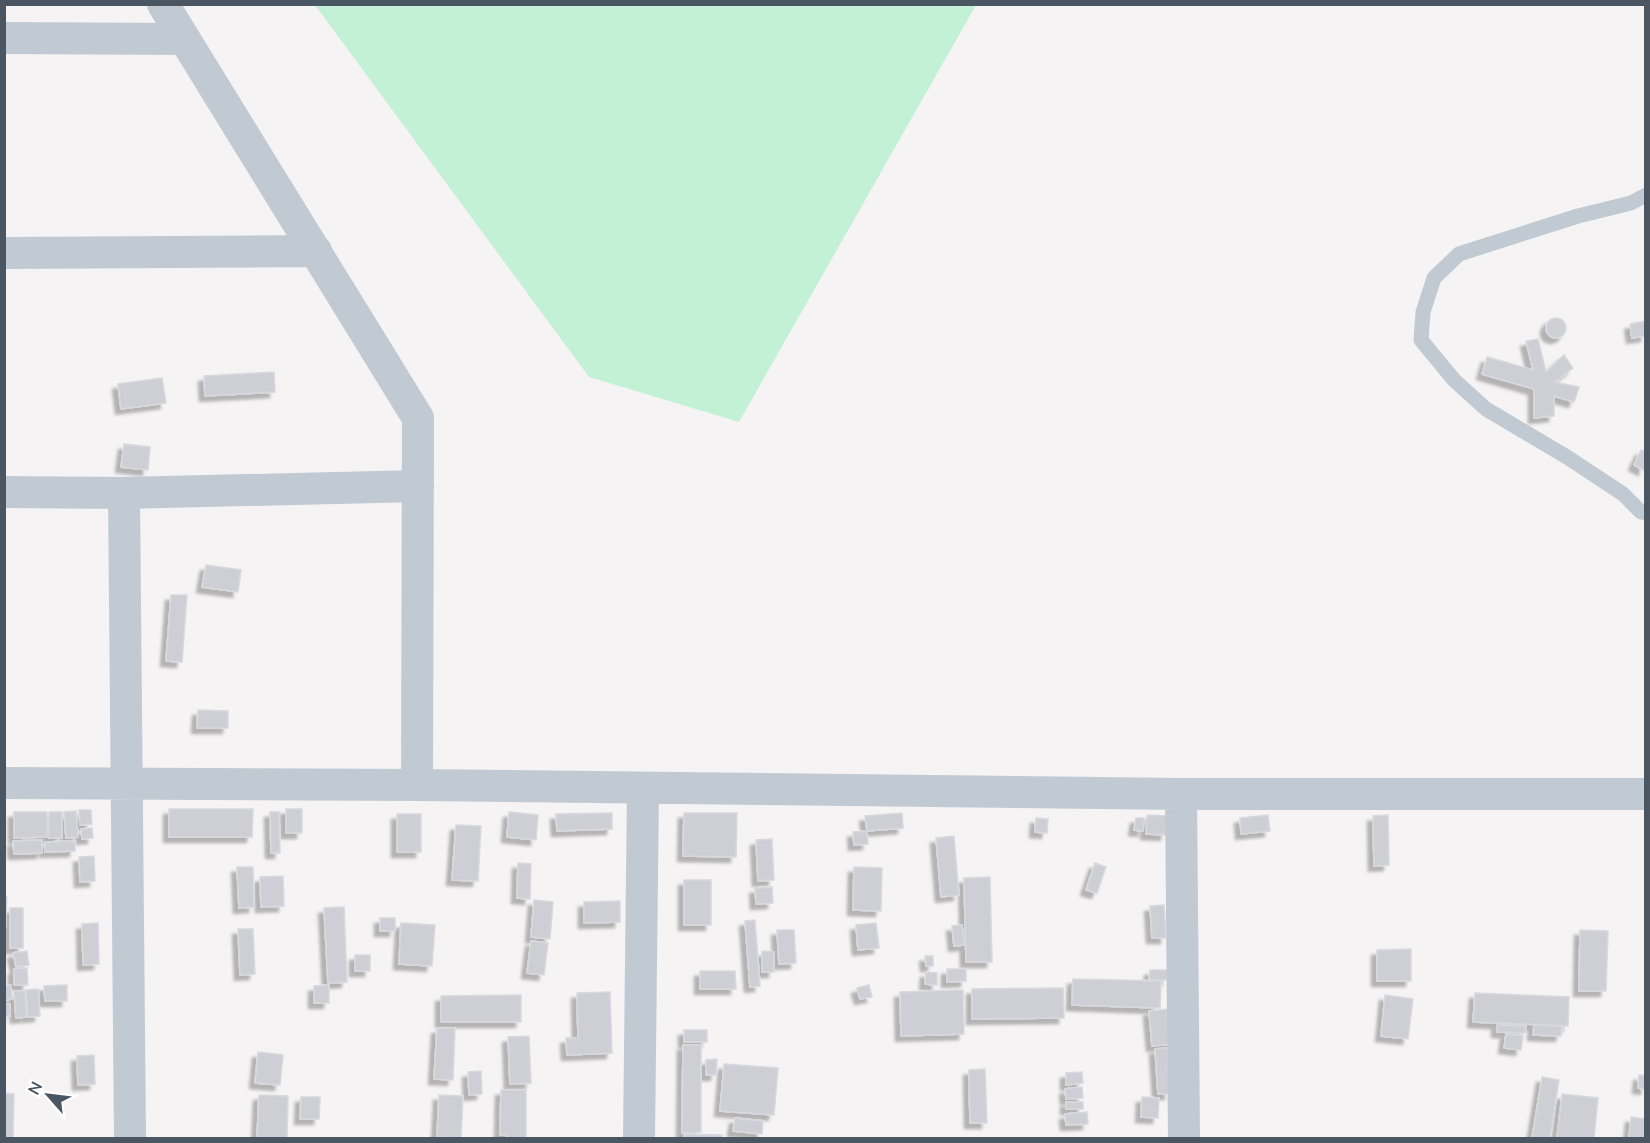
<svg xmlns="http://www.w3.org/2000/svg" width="1650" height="1143" viewBox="0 0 1650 1143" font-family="'Nunito Sans',sans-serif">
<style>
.green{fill:#c3f1d5}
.building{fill:#cdcfd5;stroke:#d7d9de;stroke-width:1.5;filter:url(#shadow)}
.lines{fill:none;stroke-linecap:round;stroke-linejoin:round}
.service{stroke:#c1cad2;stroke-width:15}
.minor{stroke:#c1cad2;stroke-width:32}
</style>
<defs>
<filter id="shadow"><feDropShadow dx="-5.5" dy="5.5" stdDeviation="1.5" flood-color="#0004"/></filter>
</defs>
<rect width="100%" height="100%" fill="#f5f3f3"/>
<path class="green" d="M 315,5 L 976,5 L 739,422 L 589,377 Z"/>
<path class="building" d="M1546 328a10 10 0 1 1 20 0a10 10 0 1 1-20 0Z
M 1646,321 L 1646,336 L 1632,338 L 1630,324 Z
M 1538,339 L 1546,372 L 1564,355 L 1573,368 L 1555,382 L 1579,387 L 1574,402 L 1554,396 L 1554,416 L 1534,418 L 1534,389 L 1482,374 L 1487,357 L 1533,370 L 1526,341 Z
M 274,372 L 275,392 L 205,396 L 204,376 Z
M 162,378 L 166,403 L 121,409 L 118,384 Z
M 124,444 L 150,447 L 148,470 L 121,467 Z
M 1641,450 L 1646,452 L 1644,470 L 1634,465 Z
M 206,565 L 241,570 L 238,592 L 202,587 Z
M 171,595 L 187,595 L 182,662 L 166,661 Z
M 198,710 L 228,711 L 228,728 L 197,728 Z
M 169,809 L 253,809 L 252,837 L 169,837 Z
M 286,809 L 302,809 L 302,833 L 286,833 Z
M 79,810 L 91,810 L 92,824 L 80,825 Z
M 76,811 L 78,837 L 66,838 L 64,812 Z
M 14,812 L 47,812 L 47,837 L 14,838 Z
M 49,812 L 62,812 L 62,838 L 49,838 Z
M 270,812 L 279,812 L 280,853 L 271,853 Z
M 509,812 L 538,815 L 536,840 L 507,837 Z
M 612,813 L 612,829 L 557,831 L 556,814 Z
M 684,813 L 737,813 L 736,857 L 683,856 Z
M 902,813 L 903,828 L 867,831 L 865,816 Z
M 397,814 L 421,814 L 421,852 L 397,852 Z
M 1147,815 L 1167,816 L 1166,835 L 1146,834 Z
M 1268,815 L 1270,831 L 1241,834 L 1240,818 Z
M 1388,815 L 1389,865 L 1374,866 L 1373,816 Z
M 1036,818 L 1048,819 L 1047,833 L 1035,832 Z
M 1136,818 L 1144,818 L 1143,831 L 1134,830 Z
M 456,825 L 481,826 L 478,881 L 452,880 Z
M 92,828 L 93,838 L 82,839 L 81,829 Z
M 867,831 L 868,844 L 854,845 L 853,832 Z
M 954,836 L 959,895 L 941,897 L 936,838 Z
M 772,839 L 774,880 L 758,881 L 756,840 Z
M 42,840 L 42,853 L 14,854 L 13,841 Z
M 75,841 L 75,851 L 45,852 L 45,842 Z
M 94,856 L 95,881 L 80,882 L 79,857 Z
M 518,863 L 531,864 L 530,899 L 517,898 Z
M 1095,863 L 1106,867 L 1097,893 L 1086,890 Z
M 237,867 L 253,867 L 254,907 L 239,908 Z
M 854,867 L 882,868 L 881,911 L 853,910 Z
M 283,876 L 284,906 L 261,907 L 260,877 Z
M 990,877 L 992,962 L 966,962 L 964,878 Z
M 684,880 L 711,880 L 711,925 L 684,925 Z
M 772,887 L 773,903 L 756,904 L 755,888 Z
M 4,897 L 7,897 L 4,952 Z
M 534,900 L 553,902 L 550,939 L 531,937 Z
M 620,901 L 620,922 L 584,923 L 584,902 Z
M 1164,905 L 1166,938 L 1152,938 L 1150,906 Z
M 344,907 L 347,982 L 328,983 L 324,908 Z
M 10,908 L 23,908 L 23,948 L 10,948 Z
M 380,918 L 395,918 L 395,931 L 380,931 Z
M 755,920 L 760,986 L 750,987 L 745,921 Z
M 98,923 L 99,964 L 83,965 L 82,924 Z
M 401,923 L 435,925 L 432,966 L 399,964 Z
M 876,923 L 879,948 L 858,950 L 856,925 Z
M 962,925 L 964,945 L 954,946 L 952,926 Z
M 238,929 L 253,929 L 255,974 L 240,975 Z
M 777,930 L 794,930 L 796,963 L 779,964 Z
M 1580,930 L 1608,931 L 1606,991 L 1579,991 Z
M 531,941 L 548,943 L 544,975 L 527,973 Z
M 1411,949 L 1411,981 L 1377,981 L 1377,950 Z
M 27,951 L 29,965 L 16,967 L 13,953 Z
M 762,951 L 774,952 L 774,972 L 762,972 Z
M 355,955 L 370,955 L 370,971 L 355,971 Z
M 925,956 L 933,956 L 933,966 L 926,966 Z
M 27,968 L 28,985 L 14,985 L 14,969 Z
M 947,969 L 966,969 L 966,981 L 947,982 Z
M 1150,970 L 1167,970 L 1167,980 L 1149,980 Z
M 700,971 L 735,971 L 736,989 L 700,989 Z
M 926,972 L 937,973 L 937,985 L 925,984 Z
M 1073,979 L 1161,981 L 1160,1008 L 1072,1005 Z
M 11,985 L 12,999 L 4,1000 L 4,986 Z
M 67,985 L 67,1001 L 45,1001 L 44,986 Z
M 329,985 L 329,1003 L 314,1003 L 314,986 Z
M 869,985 L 872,997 L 860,999 L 857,988 Z
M 1063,988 L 1064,1018 L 972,1019 L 972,989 Z
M 38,989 L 40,1016 L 28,1017 L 26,990 Z
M 963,990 L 964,1034 L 901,1036 L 900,992 Z
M 14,991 L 25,991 L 26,1017 L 16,1018 Z
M 610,992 L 612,1053 L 567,1055 L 566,1038 L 578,1038 L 577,993 Z
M 1475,993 L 1569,997 L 1568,1026 L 1473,1022 Z
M 521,995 L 521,1022 L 441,1022 L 441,996 Z
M 1385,995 L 1413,999 L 1408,1039 L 1381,1036 Z
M 4,1004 L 10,1004 L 10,1016 L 4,1016 Z
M 1170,1009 L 1173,1044 L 1152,1046 L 1149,1011 Z
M 1497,1025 L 1526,1026 L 1525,1033 L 1497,1032 Z
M 1534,1025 L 1562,1026 L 1561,1036 L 1533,1035 Z
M 437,1028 L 455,1028 L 453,1080 L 434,1079 Z
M 684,1030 L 707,1030 L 707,1042 L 684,1042 Z
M 1506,1034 L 1523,1036 L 1521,1050 L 1504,1048 Z
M 529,1036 L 531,1083 L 510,1084 L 508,1037 Z
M 683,1045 L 701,1045 L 701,1132 L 682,1133 Z
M 1167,1048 L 1170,1094 L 1158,1094 L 1155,1049 Z
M 258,1052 L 283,1055 L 280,1085 L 255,1083 Z
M 94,1055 L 95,1084 L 78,1085 L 77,1056 Z
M 717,1059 L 716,1075 L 706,1075 L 706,1060 Z
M 724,1064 L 778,1068 L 774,1115 L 720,1111 Z
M 985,1069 L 987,1123 L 970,1123 L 969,1070 Z
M 481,1071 L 482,1094 L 469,1095 L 468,1072 Z
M 1082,1072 L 1083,1083 L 1066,1085 L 1066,1073 Z
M 1639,1075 L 1646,1076 L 1646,1089 L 1638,1088 Z
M 1542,1077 L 1559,1080 L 1550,1138 L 1532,1138 Z
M 1082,1087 L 1083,1098 L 1066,1099 L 1065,1089 Z
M 501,1090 L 526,1090 L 526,1138 L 506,1138 L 506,1135 L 500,1135 Z
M 4,1093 L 14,1094 L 13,1138 L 4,1138 Z
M 1562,1094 L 1598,1098 L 1594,1138 L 1557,1138 Z
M 259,1095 L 288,1096 L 287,1138 L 257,1138 Z
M 439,1095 L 463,1096 L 461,1138 L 437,1137 Z
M 301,1097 L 320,1097 L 319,1119 L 300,1119 Z
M 1142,1097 L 1159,1098 L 1158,1118 L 1141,1117 Z
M 1066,1102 L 1083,1102 L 1083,1109 L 1066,1109 Z
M 1087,1112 L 1088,1124 L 1066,1125 L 1065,1114 Z
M 1631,1117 L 1646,1119 L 1645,1138 L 1629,1138 Z
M 735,1118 L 763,1121 L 762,1134 L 733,1131 Z
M 684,1134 L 722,1135 L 722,1138 L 684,1138 Z"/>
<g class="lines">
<path class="service" d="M 1646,195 L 1631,203 L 1578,216 L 1459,254 L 1434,278 L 1423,312 L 1421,340 L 1454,380 L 1486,409 L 1567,457 L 1623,494 L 1641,512 L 1646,513"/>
<path class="minor" d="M 163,4 L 418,418 L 417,785
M 4,38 L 184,39
M 4,253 L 316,251
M 4,492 L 124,493 L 418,486
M 124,493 L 130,1138
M 4,783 L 417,785 L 1181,794 L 1646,794
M 1181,794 L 1184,1138
M 639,1138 L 643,789"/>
</g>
<rect width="1650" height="1143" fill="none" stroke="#4a5661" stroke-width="12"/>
<g transform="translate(48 1095) rotate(298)" stroke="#ffffff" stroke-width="4.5" paint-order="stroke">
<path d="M0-4.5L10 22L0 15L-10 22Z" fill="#4a5661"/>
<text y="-9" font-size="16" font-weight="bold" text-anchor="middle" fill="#4a5661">N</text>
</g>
</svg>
